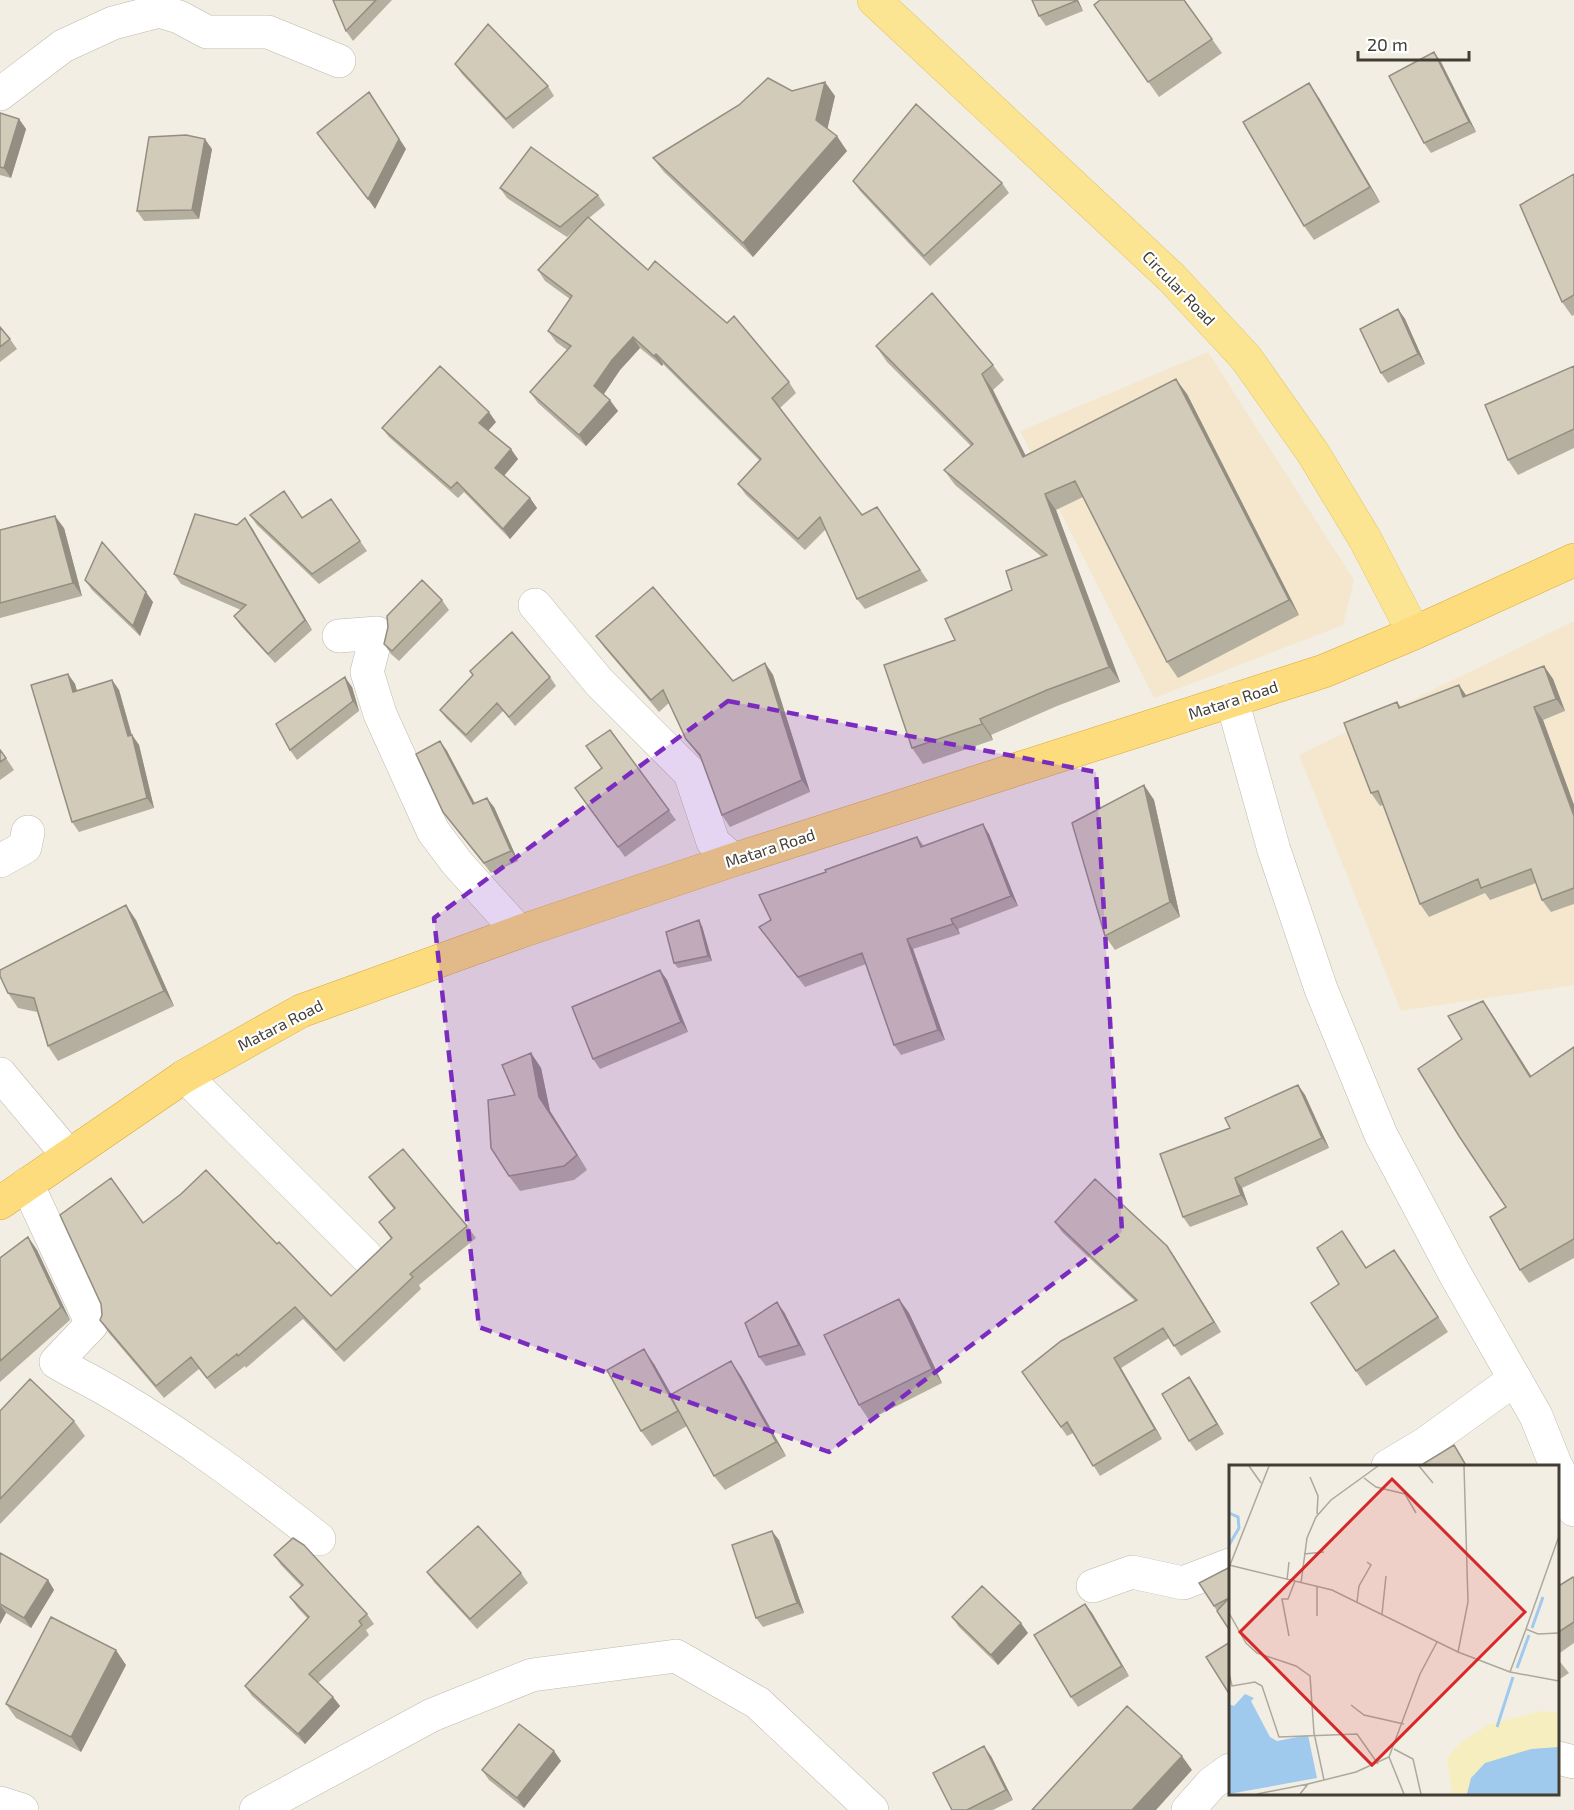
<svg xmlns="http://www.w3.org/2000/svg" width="1574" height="1810" viewBox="0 0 1574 1810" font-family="'Exo 2',sans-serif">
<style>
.commercial{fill:#f4e7ce}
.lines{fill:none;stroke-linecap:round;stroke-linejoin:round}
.minor-casing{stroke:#c0b9aa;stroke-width:34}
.tertiary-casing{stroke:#c0b9aa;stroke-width:34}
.primary-casing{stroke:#e1c362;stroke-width:34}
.trunk-casing{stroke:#daa835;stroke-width:34}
.minor{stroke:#fff;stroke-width:33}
.tertiary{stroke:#fff;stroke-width:33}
.primary{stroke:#fce592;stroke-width:33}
.trunk{stroke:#fcdc7c;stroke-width:33}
.wall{fill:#b5af9f}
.shaded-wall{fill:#948e82}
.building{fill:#d3cbb9;stroke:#948e82;stroke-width:1.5}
.marked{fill:#7b2cbf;fill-opacity:0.2;stroke:#7b2cbf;stroke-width:4.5;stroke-dasharray:12 8;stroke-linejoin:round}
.labels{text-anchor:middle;stroke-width:4.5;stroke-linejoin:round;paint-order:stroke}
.street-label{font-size:16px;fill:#433e34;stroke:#fff}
.inset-river{fill:none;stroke:#a0c9ee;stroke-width:3}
.inset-road{fill:none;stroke:#aca89e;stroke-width:1.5}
.view{fill:#d62828;fill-opacity:0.15;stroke:#d62828;stroke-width:3}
.inset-edge{fill:none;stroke:#433e34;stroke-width:3}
</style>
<rect width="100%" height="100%" fill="#f2eee4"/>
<path class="commercial" d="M 1208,352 L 1354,580 L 1343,625 L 1154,698 L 1020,431 Z
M 1574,621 L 1574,985 L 1401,1011 L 1299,755 Z"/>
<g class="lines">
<defs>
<path id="minor" d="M 0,94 L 63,46 L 113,23 L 159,11 L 179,17 L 207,32 L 268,32 L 339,61
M 535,605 L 599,682 L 690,773 L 713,842 L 733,860
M 339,636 L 377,633 L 367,672 L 380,714 L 433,831 L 457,863 L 519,932
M 0,861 L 25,847 L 28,832
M 0,1074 L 68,1155
M 185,1076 L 366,1256
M 27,1184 L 92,1324 L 56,1362 C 74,1373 94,1382 112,1393 C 184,1435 253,1487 319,1539
M 1388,1466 L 1425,1444 L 1515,1379
M 1093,1586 L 1132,1572 L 1183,1583 L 1230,1565
M 1558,1758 L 1574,1762
M 0,1803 L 22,1810
M 256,1810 L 432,1715 L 532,1675 L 676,1656 L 758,1703 L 872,1810
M 1188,1810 L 1212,1783 L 1230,1770"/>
<path id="tertiary" d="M 1232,700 L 1274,850 L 1321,989 L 1381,1135 L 1455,1274 L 1536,1416 L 1556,1466
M 1558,1469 L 1574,1510"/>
<path id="primary" d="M 874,0 L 1172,278 L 1246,358 L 1313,453 L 1365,539 L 1414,633"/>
<path id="trunk" d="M 0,1203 L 185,1076 L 301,1011 L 519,932 L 733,860 L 1324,671 L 1414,633 L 1574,560"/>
</defs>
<use href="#minor" class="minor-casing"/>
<use href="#tertiary" class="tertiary-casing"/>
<use href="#primary" class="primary-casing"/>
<use href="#trunk" class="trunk-casing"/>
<use href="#minor" class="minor"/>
<use href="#tertiary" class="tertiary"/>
<use href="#primary" class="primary"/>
<use href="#trunk" class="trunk"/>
</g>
<path class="wall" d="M 333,0 L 392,0 L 353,41 L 346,31 Z
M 1078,0 L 1083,11 L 1046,26 L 1039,16 Z
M 1184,0 L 1222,53 L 1159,97 L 1094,5 Z
M 1434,52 L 1441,62 L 1476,132 L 1431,153 L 1424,143 Z
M 455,64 L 548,86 L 554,96 L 513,129 L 462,74 Z
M 792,91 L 835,96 L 827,129 L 847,151 L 753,257 L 664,172 L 653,158 Z
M 1319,98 L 1380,202 L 1314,240 L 1304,226 Z
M 0,113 L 19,119 L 26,129 L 11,178 L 0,175 Z
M 212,149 L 199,219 L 144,221 L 137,211 Z
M 1574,174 L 1574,315 L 1572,316 L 1562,302 Z
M 853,181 L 1002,183 L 1009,193 L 930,266 L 860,191 Z
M 500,188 L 598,195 L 605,205 L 589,218 L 648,270 L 789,382 L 796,393 L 780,408 L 862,515 L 877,507 L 928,581 L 865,609 L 857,599 L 826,529 L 805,550 L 746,495 L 738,484 L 760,461 L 663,364 L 662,366 L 640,348 L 620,370 L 603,394 L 618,411 L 586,446 L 538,403 L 530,392 L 567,350 L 556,342 L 548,331 L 570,299 L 545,281 L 538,270 L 580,225 L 567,237 L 507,198 Z
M 1398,309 L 1405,319 L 1425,364 L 1388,383 L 1381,373 Z
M 0,327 L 10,339 L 17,349 L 0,362 Z
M 876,346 L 993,365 L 1004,380 L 993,390 L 1026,456 L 1187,394 L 1299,615 L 1178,678 L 1167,662 L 1083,497 L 1056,510 L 1120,682 L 1057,706 L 991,735 L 993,740 L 923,764 L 912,748 L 955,640 L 1012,590 L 1042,557 L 955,485 L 944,470 L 971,446 L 887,362 Z
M 1574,366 L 1574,448 L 1518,475 L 1508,460 Z
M 496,422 L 488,431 L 518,459 L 504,476 L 530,498 L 537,508 L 510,539 L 464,492 L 458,498 L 389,437 L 382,428 Z
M 331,499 L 367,551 L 319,584 L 257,525 L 250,515 L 302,518 Z
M 64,528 L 82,596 L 0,618 L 0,530 Z
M 252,528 L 312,630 L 275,663 L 241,626 L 234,616 L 241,610 L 181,584 L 174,574 Z
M 85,580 L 153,602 L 140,636 L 92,590 Z
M 442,600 L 449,610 L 399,661 L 391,654 L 384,644 Z
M 596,636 L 733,681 L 765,663 L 773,675 L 810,792 L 730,827 L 722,815 L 701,759 L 686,739 L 669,703 L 659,712 L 604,647 Z
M 1544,666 L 1553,679 L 1565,711 L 1543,720 L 1574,805 L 1574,904 L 1551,912 L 1542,900 L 1536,883 L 1490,900 L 1485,893 L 1429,917 L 1420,904 L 1383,805 L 1380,806 L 1371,793 L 1397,702 L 1401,707 L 1459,685 L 1466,696 Z
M 68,674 L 75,684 L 77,691 L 112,680 L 119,690 L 132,735 L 139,745 L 154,808 L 79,832 L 72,822 Z
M 550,677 L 556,686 L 515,726 L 503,711 L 471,743 L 446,718 L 440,710 Z
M 352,687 L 359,711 L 297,760 L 290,750 Z
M 610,730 L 676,820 L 625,857 L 575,788 L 602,768 Z
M 440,741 L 447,751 L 475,803 L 494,807 L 518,861 L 491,873 L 443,812 Z
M 0,749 L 14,770 L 0,780 Z
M 1144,785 L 1154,800 L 1180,917 L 1115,950 L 1105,936 Z
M 989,834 L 1018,906 L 958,929 L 960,934 L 913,949 L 945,1040 L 901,1055 L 894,1045 L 866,964 L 805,987 L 759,927 L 771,920 L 826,872 L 917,837 L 924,846 Z
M 136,920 L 174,1006 L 58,1061 L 48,1046 L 37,1012 L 18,1008 L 8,993 Z
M 702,926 L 712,961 L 678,968 L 674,963 Z
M 660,970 L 667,980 L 688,1032 L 600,1069 L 593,1059 Z
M 1492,1014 L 1531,1076 L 1574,1047 L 1574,1258 L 1529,1283 L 1520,1270 L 1506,1207 L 1462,1039 Z
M 531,1053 L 541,1068 L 550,1111 L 587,1170 L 574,1180 L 520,1191 L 509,1176 L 515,1095 Z
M 1298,1085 L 1305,1095 L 1329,1148 L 1242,1188 L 1248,1205 L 1190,1227 L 1183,1217 L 1230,1128 Z
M 369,1177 L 467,1226 L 476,1238 L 419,1285 L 421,1289 L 344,1362 L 303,1319 L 246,1368 L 245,1366 L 215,1389 L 199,1369 L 164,1398 L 108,1332 L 100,1320 L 143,1223 L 277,1244 L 331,1296 L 391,1239 L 379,1222 L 394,1209 L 377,1188 Z
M 1055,1222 L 1174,1256 L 1221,1332 L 1181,1356 L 1169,1338 L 1121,1368 L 1162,1439 L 1100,1476 L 1073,1433 L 1067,1436 L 1022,1372 L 1135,1301 L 1062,1232 Z
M 28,1237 L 37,1250 L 70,1320 L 0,1382 L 0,1258 Z
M 1352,1246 L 1366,1268 L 1404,1264 L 1448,1332 L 1366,1386 L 1356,1371 L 1339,1284 Z
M 899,1299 L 909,1313 L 942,1383 L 869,1420 L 859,1405 Z
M 784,1312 L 806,1355 L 766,1366 L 759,1357 Z
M 654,1364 L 672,1395 L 741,1376 L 786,1456 L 725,1490 L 714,1476 L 687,1426 L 652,1446 L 641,1431 Z
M 1189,1377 L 1224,1434 L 1196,1451 L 1189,1441 Z
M 0,1411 L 74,1421 L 85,1436 L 0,1524 Z
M 779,1540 L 804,1613 L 763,1627 L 756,1618 Z
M 0,1553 L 48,1580 L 54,1590 L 31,1628 L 6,1613 L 0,1624 Z
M 274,1555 L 367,1614 L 374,1624 L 366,1630 L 369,1635 L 318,1683 L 333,1697 L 340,1706 L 305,1744 L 252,1696 L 245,1686 L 308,1619 L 297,1607 L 290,1597 L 302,1587 L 281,1565 Z
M 1228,1569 L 1230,1631 L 1199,1583 Z
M 427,1572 L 521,1573 L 528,1583 L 477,1629 L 434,1582 Z
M 1574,1578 L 1574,1643 L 1557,1655 L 1557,1587 Z
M 1085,1604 L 1092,1613 L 1129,1676 L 1078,1707 L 1071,1697 Z
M 952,1617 L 1028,1633 L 998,1665 L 959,1627 Z
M 1557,1658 L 1569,1673 L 1557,1681 Z
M 126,1665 L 81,1752 L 16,1718 L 6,1704 Z
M 554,1751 L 561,1761 L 524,1808 L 489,1780 L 482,1770 Z
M 991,1756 L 1013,1800 L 993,1810 L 952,1810 Z"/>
<path class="shaded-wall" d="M 1076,0 L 1078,0 L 1083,11 Z
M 1434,52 L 1441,62 L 1476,132 L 1469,122 Z
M 825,82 L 835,96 L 826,135 L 816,120 Z
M 1309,83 L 1319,98 L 1380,202 L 1370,187 Z
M 369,92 L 406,149 L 375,209 L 368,199 Z
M 19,119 L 26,129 L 11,178 L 4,168 Z
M 837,136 L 847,151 L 753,257 L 743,243 Z
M 205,139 L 212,149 L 199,219 L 192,210 Z
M 1398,309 L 1405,319 L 1425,364 L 1418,354 Z
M 633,337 L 640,348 L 620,370 L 602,397 L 594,386 L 612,360 Z
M 656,354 L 663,364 L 662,366 L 654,356 Z
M 982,374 L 993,390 L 1034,473 L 1023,457 Z
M 1176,379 L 1187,394 L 1299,615 L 1289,600 Z
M 610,400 L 618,411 L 586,446 L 579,435 Z
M 489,412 L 496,422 L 486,433 L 479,423 Z
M 511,449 L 518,459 L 502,478 L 495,468 Z
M 1045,494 L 1056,510 L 1120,682 L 1109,667 Z
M 530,498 L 537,508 L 510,539 L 503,529 Z
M 55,516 L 64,528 L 82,596 L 73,583 Z
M 245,518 L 252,528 L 312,630 L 305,620 Z
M 146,592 L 153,602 L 140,636 L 133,626 Z
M 765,663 L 773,675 L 810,792 L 802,780 Z
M 1544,666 L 1553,679 L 1565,711 L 1556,699 Z
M 68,674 L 75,684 L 80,702 L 73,692 Z
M 345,677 L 352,687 L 359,711 L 353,701 Z
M 112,680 L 119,690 L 132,737 L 132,735 L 139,745 L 154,808 L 147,798 Z
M 1459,685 L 1468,698 L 1463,697 Z
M 1534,707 L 1543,720 L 1574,805 L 1574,816 Z
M 980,719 L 991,735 L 993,740 L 982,724 Z
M 440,741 L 447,751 L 480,814 L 473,804 Z
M 1144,785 L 1154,800 L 1180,917 L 1170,902 Z
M 487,798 L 494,807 L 518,861 L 511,851 Z
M 983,824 L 989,834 L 1018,906 L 1011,896 Z
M 126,905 L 136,920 L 174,1006 L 164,991 Z
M 951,919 L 958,929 L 960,934 L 953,924 Z
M 699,920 L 702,926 L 712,961 L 708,956 Z
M 907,939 L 913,949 L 945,1040 L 938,1030 Z
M 660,970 L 667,980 L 688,1032 L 681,1022 Z
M 1483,1001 L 1492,1014 L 1540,1090 L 1530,1077 Z
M 531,1053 L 541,1068 L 550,1111 L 587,1170 L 539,1097 Z
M 1298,1085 L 1305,1095 L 1329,1148 L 1322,1138 Z
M 1235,1178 L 1242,1188 L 1248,1205 L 1241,1195 Z
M 28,1237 L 37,1250 L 70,1320 L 61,1307 Z
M 1167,1246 L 1174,1256 L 1221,1332 L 1214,1322 Z
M 1394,1250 L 1404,1264 L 1448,1332 L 1438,1317 Z
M 899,1299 L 909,1313 L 942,1383 L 932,1369 Z
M 777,1302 L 784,1312 L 806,1355 L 799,1345 Z
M 644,1349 L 654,1364 L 688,1425 L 678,1411 Z
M 1114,1358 L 1121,1368 L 1162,1439 L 1155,1429 Z
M 731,1361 L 741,1376 L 786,1456 L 776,1442 Z
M 1189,1377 L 1196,1387 L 1224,1434 L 1217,1424 Z
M 772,1531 L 779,1540 L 804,1613 L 797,1603 Z
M 48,1580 L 54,1590 L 31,1628 L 24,1618 Z
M 1085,1604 L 1092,1613 L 1129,1676 L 1122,1666 Z
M 0,1605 L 6,1613 L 0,1624 Z
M 1021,1623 L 1028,1633 L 998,1665 L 991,1655 Z
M 116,1650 L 126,1665 L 81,1752 L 71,1737 Z
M 333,1697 L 340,1706 L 305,1744 L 298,1734 Z
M 984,1746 L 991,1756 L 1013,1800 L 1006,1790 Z
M 554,1751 L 561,1761 L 524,1808 L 517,1798 Z
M 1182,1756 L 1192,1770 L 1156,1810 L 1132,1810 Z"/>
<path class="building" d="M 333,0 L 376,0 L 346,31 Z
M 1032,0 L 1076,0 L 1076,1 L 1039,16 Z
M 1100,0 L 1184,0 L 1212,39 L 1148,82 L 1094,5 Z
M 488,24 L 548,86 L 506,119 L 455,64 Z
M 1434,52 L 1469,122 L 1424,143 L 1389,76 Z
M 768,78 L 792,91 L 825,82 L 816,120 L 837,136 L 743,243 L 653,158 L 739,105 Z
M 1309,83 L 1370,187 L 1304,226 L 1243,122 Z
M 369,92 L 399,139 L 368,199 L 317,133 Z
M 916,104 L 1002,183 L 924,256 L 853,181 Z
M 0,113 L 19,119 L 4,168 L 0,167 Z
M 186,135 L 205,139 L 192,210 L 137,211 L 149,137 Z
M 531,147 L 598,195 L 560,227 L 500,188 Z
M 1574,174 L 1574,295 L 1562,302 L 1520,205 Z
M 588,217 L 648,270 L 655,261 L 727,323 L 734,316 L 789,382 L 772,398 L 862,515 L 877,507 L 920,570 L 857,599 L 820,517 L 798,539 L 738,484 L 761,459 L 656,354 L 654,356 L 633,337 L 612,360 L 594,386 L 610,400 L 579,435 L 530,392 L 571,346 L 548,331 L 572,296 L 538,270 Z
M 932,293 L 993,365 L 982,374 L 1023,457 L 1176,379 L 1289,600 L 1167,662 L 1075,481 L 1045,494 L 1109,667 L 1047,690 L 980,719 L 982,724 L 912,748 L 884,665 L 955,640 L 945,619 L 1012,590 L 1006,571 L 1047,555 L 944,470 L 973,444 L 876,346 Z
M 1398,309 L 1418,354 L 1381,373 L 1360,329 Z
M 0,327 L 10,339 L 0,347 Z
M 440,366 L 489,412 L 479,423 L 511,449 L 495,468 L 530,498 L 503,529 L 457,482 L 451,488 L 382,428 Z
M 1574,366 L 1574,429 L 1508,460 L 1485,405 Z
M 284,491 L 302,518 L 331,499 L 360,541 L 312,574 L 250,515 Z
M 195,514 L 237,525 L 245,518 L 305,620 L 268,654 L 234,616 L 246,605 L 174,574 Z
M 55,516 L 73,583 L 0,603 L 0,530 Z
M 102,542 L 146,592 L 133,626 L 85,580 Z
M 422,580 L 442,600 L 392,651 L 384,644 L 388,627 L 387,616 Z
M 653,587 L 733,681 L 765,663 L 802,780 L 722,815 L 700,755 L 686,739 L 663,690 L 651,700 L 596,636 Z
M 512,632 L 550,677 L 509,717 L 497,703 L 466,735 L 440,710 L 473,675 L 470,671 Z
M 1544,666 L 1556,699 L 1534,707 L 1574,816 L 1574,888 L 1542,900 L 1531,869 L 1481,888 L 1478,879 L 1420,904 L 1378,791 L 1371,793 L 1344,723 L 1397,702 L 1399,708 L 1459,685 L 1463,697 Z
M 68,674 L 73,692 L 112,680 L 128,736 L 132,735 L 147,798 L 72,822 L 31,685 Z
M 345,677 L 353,701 L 290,750 L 276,724 Z
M 610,730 L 669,810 L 618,847 L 575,788 L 602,768 L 586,746 Z
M 440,741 L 473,804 L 487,798 L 511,851 L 484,863 L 443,812 L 416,754 Z
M 0,750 L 6,758 L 0,762 Z
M 1144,785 L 1170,902 L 1105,936 L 1072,823 Z
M 983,824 L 1011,896 L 951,919 L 953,924 L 907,939 L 938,1030 L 894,1045 L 862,953 L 798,977 L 759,927 L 771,920 L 759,895 L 826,872 L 825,870 L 917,837 L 921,847 Z
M 126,905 L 164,991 L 48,1046 L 34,998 L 8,993 L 0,976 L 0,970 Z
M 699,920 L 708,956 L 674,963 L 666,932 Z
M 660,970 L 681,1022 L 593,1059 L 572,1007 Z
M 1483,1001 L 1530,1077 L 1574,1047 L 1574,1239 L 1520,1270 L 1490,1217 L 1506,1207 L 1459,1136 L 1418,1069 L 1462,1039 L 1448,1016 Z
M 531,1053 L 539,1097 L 577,1155 L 564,1166 L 509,1176 L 491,1148 L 488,1100 L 515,1095 L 502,1065 Z
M 1298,1085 L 1322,1138 L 1235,1178 L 1241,1195 L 1183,1217 L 1160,1154 L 1230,1128 L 1225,1118 Z
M 403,1149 L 467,1226 L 410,1274 L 413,1277 L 336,1350 L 295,1307 L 238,1356 L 237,1354 L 207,1378 L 191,1357 L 156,1386 L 100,1320 L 102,1315 L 101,1304 L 60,1215 L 111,1178 L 143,1223 L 181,1194 L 206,1170 L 277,1244 L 279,1242 L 331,1296 L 392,1238 L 379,1222 L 395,1208 L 369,1177 Z
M 1095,1179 L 1167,1246 L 1214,1322 L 1174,1346 L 1163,1328 L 1114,1358 L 1155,1429 L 1093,1466 L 1067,1422 L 1061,1427 L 1022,1372 L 1061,1341 L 1137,1300 L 1055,1222 Z
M 1342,1231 L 1366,1268 L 1394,1250 L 1438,1317 L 1356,1371 L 1311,1303 L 1339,1284 L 1317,1248 Z
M 28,1237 L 61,1307 L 0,1361 L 0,1258 Z
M 899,1299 L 932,1369 L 859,1405 L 824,1335 Z
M 777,1302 L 799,1345 L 759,1357 L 745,1323 Z
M 644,1349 L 678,1411 L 641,1431 L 607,1370 Z
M 731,1361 L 776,1442 L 714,1476 L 670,1395 Z
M 1189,1377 L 1217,1424 L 1189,1441 L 1162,1394 Z
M 30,1379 L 74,1421 L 0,1499 L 0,1411 Z
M 1454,1445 L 1467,1467 L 1418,1467 Z
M 478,1526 L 521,1573 L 470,1619 L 427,1572 Z
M 772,1531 L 797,1603 L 756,1618 L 732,1545 Z
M 293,1538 L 304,1545 L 367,1614 L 359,1621 L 362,1625 L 309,1674 L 333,1697 L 298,1734 L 245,1686 L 309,1617 L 290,1597 L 303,1585 L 274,1555 Z
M 0,1553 L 48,1580 L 24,1618 L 0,1604 Z
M 1230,1567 L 1230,1631 L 1217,1611 L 1229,1598 L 1214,1606 L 1199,1583 Z
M 1573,1577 L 1574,1578 L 1574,1622 L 1557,1633 L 1557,1587 Z
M 982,1586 L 1021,1623 L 991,1655 L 952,1617 Z
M 1085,1604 L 1122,1666 L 1071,1697 L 1034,1635 Z
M 51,1617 L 116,1650 L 71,1737 L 6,1704 Z
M 1230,1642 L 1230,1691 L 1228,1692 L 1206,1657 Z
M 1127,1706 L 1182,1756 L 1132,1810 L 1032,1810 Z
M 519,1724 L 554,1751 L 517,1798 L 482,1770 Z
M 984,1746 L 1006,1790 L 967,1810 L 952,1810 L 933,1773 Z"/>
<path class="marked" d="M 728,701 L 1096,772 L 1122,1232 L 829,1452 L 479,1327 L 434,918 Z"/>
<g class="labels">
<g class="street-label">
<text transform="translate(1179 288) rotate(46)" y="6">Circular Road</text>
<text transform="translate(1233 700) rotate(-18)" y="6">Matara Road</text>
<text transform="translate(770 848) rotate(-18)" y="6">Matara Road</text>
<text transform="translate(280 1025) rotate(-27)" y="6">Matara Road</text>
</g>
</g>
<g transform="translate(1229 1465)">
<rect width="330" height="330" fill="#f2eee4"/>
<path d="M 312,246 L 330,248 L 330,282 L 242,313 L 238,329 L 223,329 L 218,294 L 230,279 L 261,259 Z" fill="#f6eebf"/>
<path d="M 16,229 L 25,233 L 22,236 L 41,272 L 48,276 L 79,270 L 88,313 L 0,329 L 0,239 L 5,241 ZM 330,282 L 330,329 L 238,329 L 242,313 L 256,298 L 302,284 Z" fill="#a0c9ee"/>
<path class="inset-river" d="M 0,48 L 9,52 L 10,63 L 0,80M 303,163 L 314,132M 288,203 L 300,170M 268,262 L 284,212"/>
<path class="inset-road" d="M 20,1 L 32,18M 190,1 L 204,18M 81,12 L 89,31 L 88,49M 135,13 L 147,22 L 176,29 L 187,48M 75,89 L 95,87M 0,100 L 103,125 L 229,187 L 281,207 L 330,216M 1,100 L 40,1M 58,115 L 60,97M 72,118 L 78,73 L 87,52 L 102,35 L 149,1M 88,121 L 88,151M 128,137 L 130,121 L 142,100 L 138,97M 0,148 L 17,178 L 28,188 L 67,201 L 81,211 L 85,268 L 95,315M 153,149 L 157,111M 297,164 L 330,71M 60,171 L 53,134 L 59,134 L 66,116M 229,187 L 239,137 L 235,1M 281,207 L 297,164 L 309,169 L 330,168M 0,208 L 3,221 L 26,217 L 33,221 L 50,272 L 128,269 L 149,299M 122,240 L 135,250 L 175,259M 165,284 L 184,294 L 192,329M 160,292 L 175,329M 28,329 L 79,319M 71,329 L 79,319 L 127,307 L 160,292 L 191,209 L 208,177"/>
<path class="view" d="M 163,14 L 296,147 L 143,300 L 11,167 Z"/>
<rect width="330" height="330" class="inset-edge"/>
</g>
<path d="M1358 51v9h111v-9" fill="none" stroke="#433e34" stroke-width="3"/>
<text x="1367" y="51" font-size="18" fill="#433e34" stroke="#ffffff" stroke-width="4.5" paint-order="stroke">20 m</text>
</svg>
